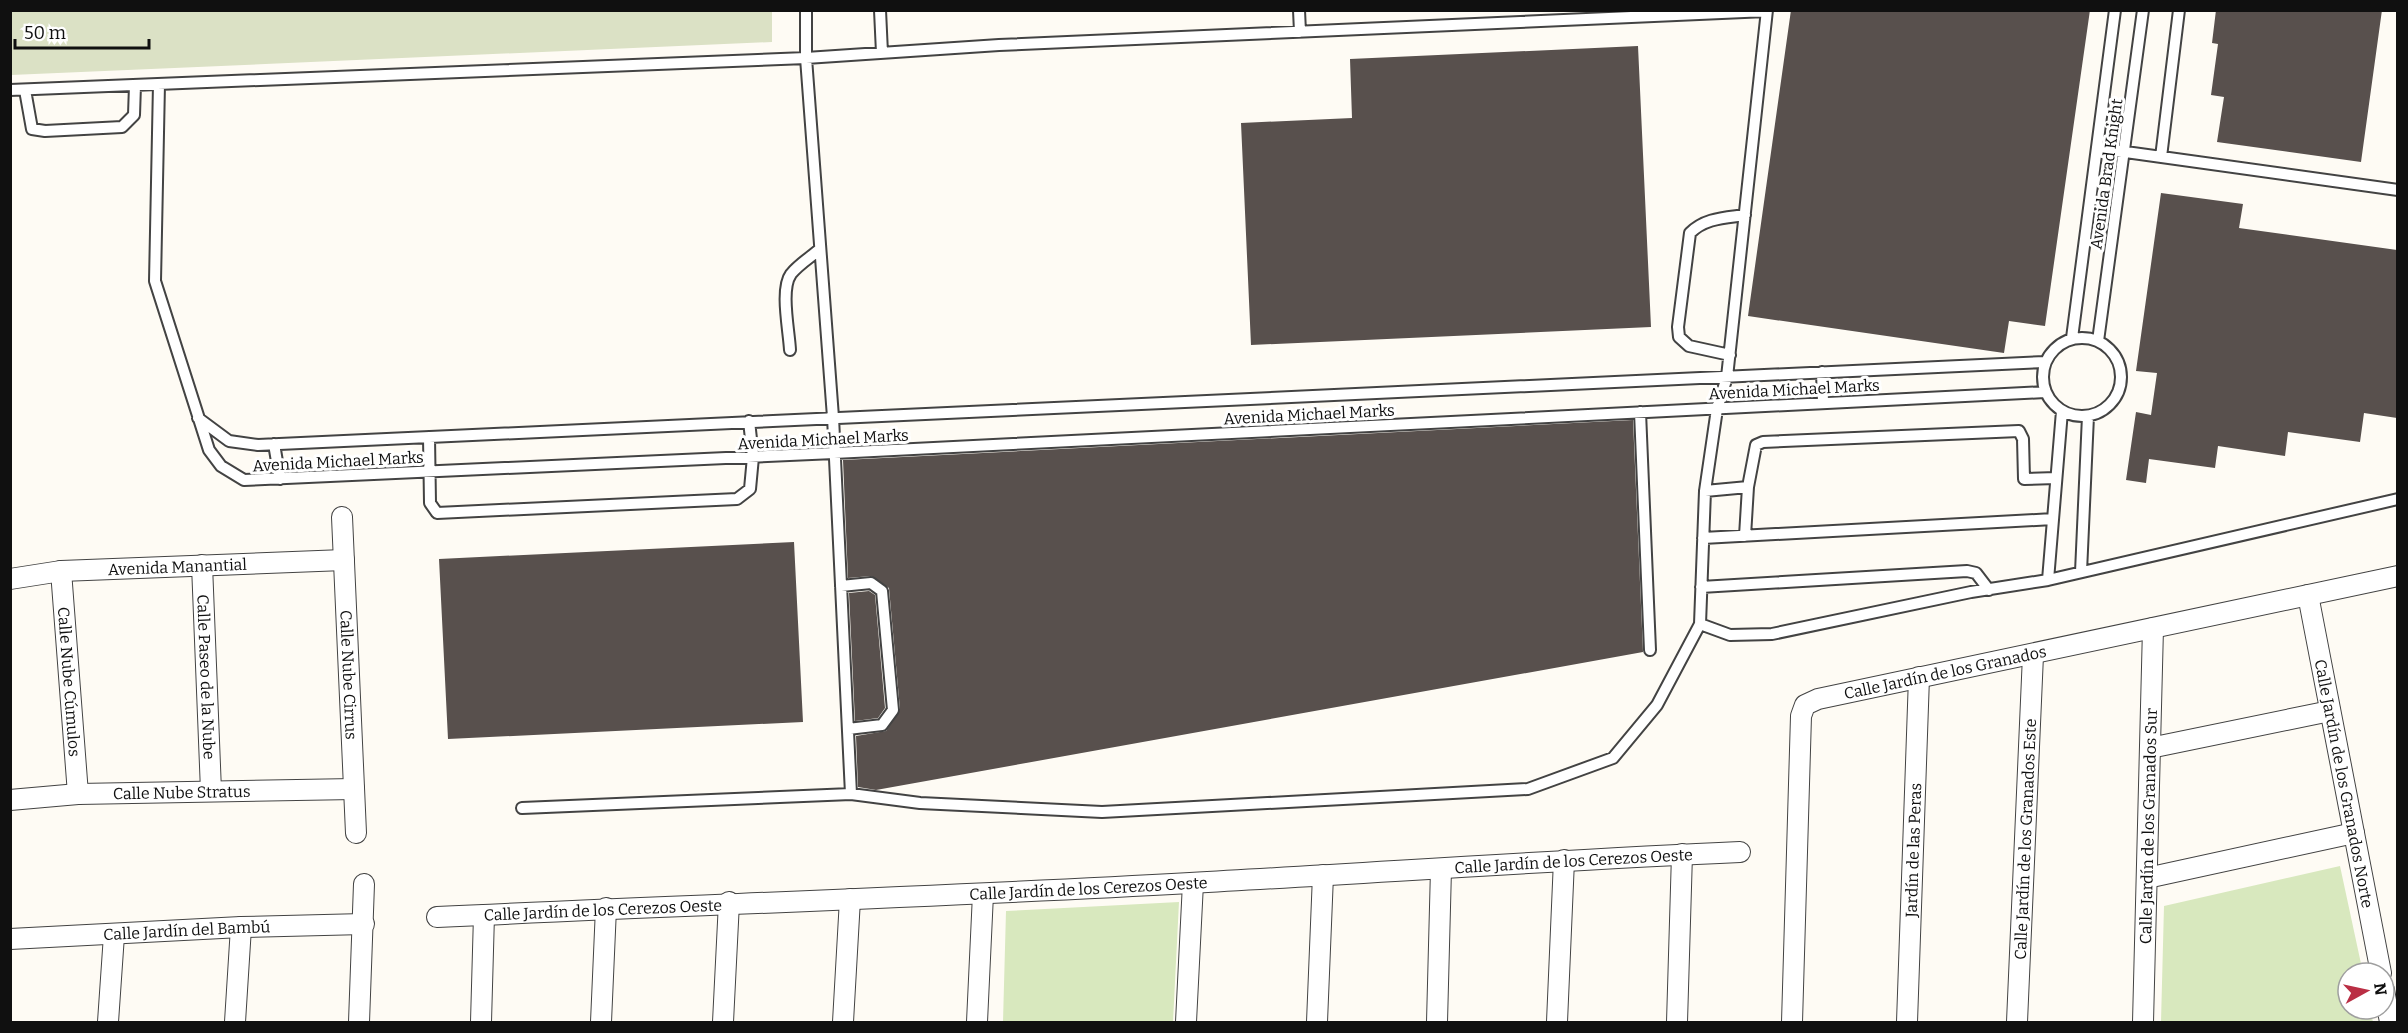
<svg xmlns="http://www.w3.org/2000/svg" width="2408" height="1033" viewBox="0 0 2408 1033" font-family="Bitter,serif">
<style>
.green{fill:#d8e8be}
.cemetery{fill:#dbe1c5}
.building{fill:#58504d}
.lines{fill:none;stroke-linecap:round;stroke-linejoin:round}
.service-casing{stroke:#434343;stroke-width:14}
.minor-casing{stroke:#434343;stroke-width:22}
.service{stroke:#fff;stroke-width:10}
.minor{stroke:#fff;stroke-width:20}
.labels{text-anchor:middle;stroke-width:6;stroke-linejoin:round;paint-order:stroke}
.street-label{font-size:16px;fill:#101010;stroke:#fff}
</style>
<rect width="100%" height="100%" fill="#fefbf4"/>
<path class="green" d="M 2340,866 L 2363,973 L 2348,973 L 2348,1009 L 2370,1009 L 2373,1022 L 2161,1022 L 2164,906 Z
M 1179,902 L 1173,1022 L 1003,1022 L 1006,911 Z"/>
<path class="cemetery" d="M 772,10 L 772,42 L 11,75 L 11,11 Z"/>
<path class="building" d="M 1791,10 L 2090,10 L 2045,326 L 2009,321 L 2004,353 L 1748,316 Z
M 2216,10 L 2382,10 L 2361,162 L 2217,142 L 2224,97 L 2211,95 L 2218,44 L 2212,43 Z
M 1638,46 L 1651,327 L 1251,345 L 1241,123 L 1352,118 L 1350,59 Z
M 2161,193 L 2243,204 L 2239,228 L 2397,250 L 2397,418 L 2364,413 L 2360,442 L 2288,432 L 2285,456 L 2218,446 L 2215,468 L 2149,459 L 2146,483 L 2126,480 L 2136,412 L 2151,415 L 2157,373 L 2136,371 Z
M 1633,420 L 1643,652 L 876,790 L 858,787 L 856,736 L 886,731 L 900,709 L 889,588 L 871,576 L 848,578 L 843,460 Z
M 794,542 L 803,722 L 448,739 L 439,559 Z
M 869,591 L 875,595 L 885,708 L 878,718 L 855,721 L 849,593 Z"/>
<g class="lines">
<defs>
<path id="service" d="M 806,10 L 806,58 L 833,417 L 851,794 L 920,803 L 1102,812 L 1528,789 L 1613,758 L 1657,705 L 1700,624 L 1705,491 L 1717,409 L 1727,377 L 1767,10
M 880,10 L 882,53
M 1299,10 L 1300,32
M 159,84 L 155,281 L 209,450 L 221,466 L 244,480 L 834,453 L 2045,392
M 10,90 L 806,58 L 999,45 L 1767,11
M 25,90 L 32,129 L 45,131 L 122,127 L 134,115 L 135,85
M 2097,148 L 2398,190
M 2161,157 L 2179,10
M2043 377a39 39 0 1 1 78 0a39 39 0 1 1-78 0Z
M 2072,338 L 2115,10
M 2098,341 L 2143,10
M 790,350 C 789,330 780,289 791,274 C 799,264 811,257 820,249
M 1730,355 L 1689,346 L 1679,337 L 1678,327 L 1690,233 C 1705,218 1724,218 1745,215
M 1822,372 L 1823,402
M 1640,412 L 1650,650
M 198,418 L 229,441 L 258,445 L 2045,362
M 429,437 L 430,503 L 437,513 L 737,499 L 750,489 L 753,457 L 749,421
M 274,444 L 280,479
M 1705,491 L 1748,487
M 1745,536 L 1748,487 L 1756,445 L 1763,442 L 2019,431 L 2023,439 L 2024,479 L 2056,478
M 1703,538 L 2053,519
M 2081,572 L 2088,416
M 2048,580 L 2062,411
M 841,586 L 871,583 L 882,591 L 893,710 L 882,725 L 848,729
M 1701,587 L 1967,571 L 1976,573 L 1989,590
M 1700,624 L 1730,635 L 1772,634 L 1971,592 L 2048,580 L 2398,499
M 522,808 L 851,794"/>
<g id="minor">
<path id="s1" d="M 342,517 L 356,833"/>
<path id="s2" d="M 202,565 L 211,791"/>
<path id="s3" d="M 61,571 L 78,794"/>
<path id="s4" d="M 10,579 L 61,571 L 344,560"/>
<path id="s5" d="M 2308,595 L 2381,973"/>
<path d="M 2150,748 L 2330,711"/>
<path id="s6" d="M 10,800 L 78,794 L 354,789"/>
<path d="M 2147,878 L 2354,833"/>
<path id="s7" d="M 437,917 C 688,905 939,897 1190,883 C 1374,873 1557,860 1740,852"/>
<path id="s8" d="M 10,939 L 241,927 L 364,924"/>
<path d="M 2384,990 L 2390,1022"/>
<path d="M 108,1022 L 114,935"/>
<path d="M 235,1022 L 241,927"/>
<path d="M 359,1022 L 364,884"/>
<path d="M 481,1022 L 484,915"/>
<path d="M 601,1022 L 606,908"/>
<path d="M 723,1022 L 729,902"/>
<path d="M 843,1022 L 850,899"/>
<path d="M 977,1022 L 983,894"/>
<path d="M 1186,1022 L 1193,883"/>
<path d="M 1317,1022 L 1323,875"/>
<path d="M 1437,1022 L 1441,869"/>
<path d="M 1557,1022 L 1564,860"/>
<path d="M 1677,1022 L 1682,854"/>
<path id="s9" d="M 1792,1022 L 1801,716 L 1805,705 L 1818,699 L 2398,576"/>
<path id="s10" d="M 1907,1022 L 1919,677"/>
<path id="s11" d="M 2017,1022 L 2033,655"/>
<path id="s12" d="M 2143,1022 L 2153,628"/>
</g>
</defs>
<use href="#service" class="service-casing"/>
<use href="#minor" class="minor-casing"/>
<use href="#service" class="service"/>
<use href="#minor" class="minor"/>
</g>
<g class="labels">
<g class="street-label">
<text transform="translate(2106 174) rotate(-82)" y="6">Avenida Brad Knight</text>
<text transform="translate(1794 389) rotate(-3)" y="6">Avenida Michael Marks</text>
<text transform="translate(1309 414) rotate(-3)" y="6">Avenida Michael Marks</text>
<text transform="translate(823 439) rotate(-3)" y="6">Avenida Michael Marks</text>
<text transform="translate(338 461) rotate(-3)" y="6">Avenida Michael Marks</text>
<text dy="6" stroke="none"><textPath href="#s4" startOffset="168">Avenida Manantial</textPath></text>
<text dy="6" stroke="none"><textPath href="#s9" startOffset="462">Calle Jardín de los Granados</textPath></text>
<text dy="6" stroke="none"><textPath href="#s1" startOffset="158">Calle Nube Cirrus</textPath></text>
<text dy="6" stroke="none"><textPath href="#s2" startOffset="112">Calle Paseo de la Nube</textPath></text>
<text dy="6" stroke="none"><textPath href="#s3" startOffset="111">Calle Nube Cúmulos</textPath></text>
<text dy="6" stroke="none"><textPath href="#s5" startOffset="192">Calle Jardín de los Granados Norte</textPath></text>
<text dy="6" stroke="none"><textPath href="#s6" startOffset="172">Calle Nube Stratus</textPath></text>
<text dy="6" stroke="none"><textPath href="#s12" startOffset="196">Calle Jardín de los Granados Sur</textPath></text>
<text dy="6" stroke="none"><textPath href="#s11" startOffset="183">Calle Jardín de los Granados Este</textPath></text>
<text dy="6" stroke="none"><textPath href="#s10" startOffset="172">Jardín de las Peras</textPath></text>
<text dy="6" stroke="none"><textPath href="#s7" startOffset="1138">Calle Jardín de los Cerezos Oeste</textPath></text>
<text dy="6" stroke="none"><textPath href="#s7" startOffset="652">Calle Jardín de los Cerezos Oeste</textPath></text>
<text dy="6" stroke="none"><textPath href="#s7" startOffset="166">Calle Jardín de los Cerezos Oeste</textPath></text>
<text dy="6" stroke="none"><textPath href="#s8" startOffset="177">Calle Jardín del Bambú</textPath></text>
</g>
</g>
<rect width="2408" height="1033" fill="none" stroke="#101010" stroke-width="24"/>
<g transform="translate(2366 991) rotate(82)"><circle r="28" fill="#ffffff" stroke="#9f9f9f" stroke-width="1.5"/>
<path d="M0-4.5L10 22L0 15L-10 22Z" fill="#ba2e44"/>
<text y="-9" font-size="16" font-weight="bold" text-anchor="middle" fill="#101010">N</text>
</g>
<path d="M15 39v9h134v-9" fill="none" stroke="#101010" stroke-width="3"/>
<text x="24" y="39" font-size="18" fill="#101010" stroke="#ffffff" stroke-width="4.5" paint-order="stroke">50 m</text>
</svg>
